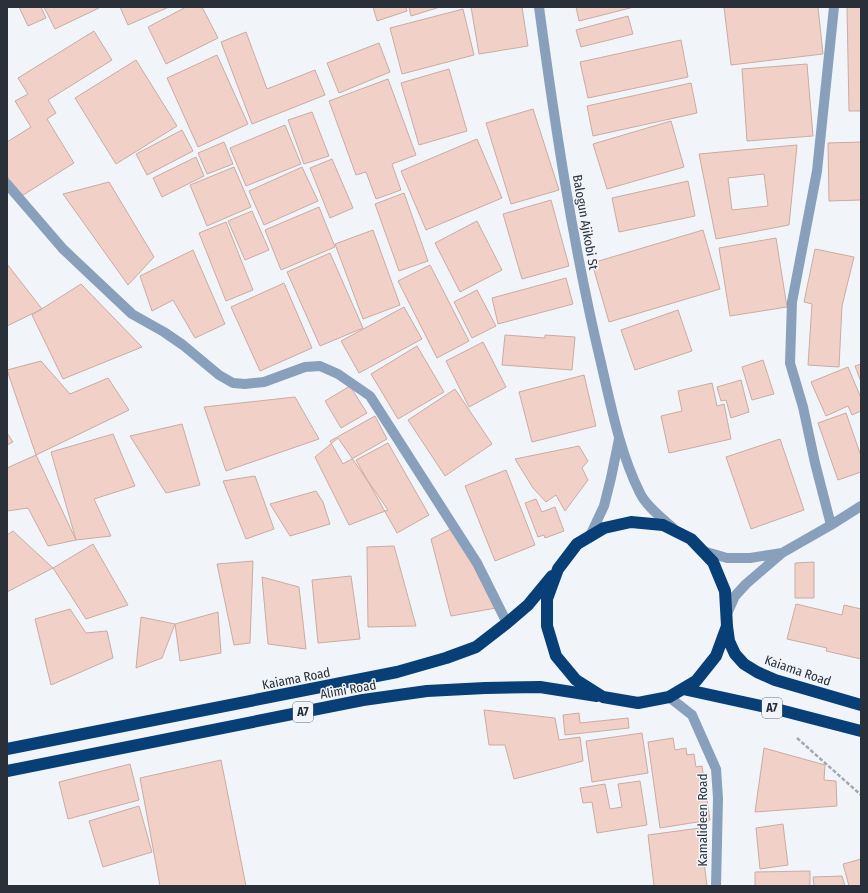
<svg xmlns="http://www.w3.org/2000/svg" width="868" height="893" viewBox="0 0 868 893" font-family="'Fira Sans Condensed',sans-serif">
<style>
.building{fill:#f1d0c7;stroke:#cbaba3;fill-rule:evenodd}
.lines{fill:none;stroke-linecap:round;stroke-linejoin:round}
.path{stroke:#a4a9b0;stroke-width:2.5;stroke-dasharray:4 2;stroke-linecap:butt}
.minor{stroke:#89a0bc;stroke-width:10}
.highway{stroke:#073f76;stroke-width:12}
.labels{text-anchor:middle;stroke-width:3;stroke-linejoin:round;paint-order:stroke}
.shield{fill:#f1f5fa;stroke:#656b74;stroke-width:1}
.shield-label{font-size:12px;font-weight:bold;fill:#29303a}
.street-label{font-size:13px;fill:#29303a;stroke:#f1f5fa}
</style>
<rect width="100%" height="100%" fill="#f1f5fa"/>
<path class="building" d="M 19,7 L 41,7 L 46,18 L 28,26 Z
M 44,7 L 98,7 L 99,8 L 55,29 Z
M 120,7 L 169,7 L 128,25 Z
M 186,7 L 202,7 L 218,38 L 166,64 L 148,27 Z
M 373,7 L 406,7 L 407,11 L 377,21 Z
M 409,7 L 440,7 L 411,16 Z
M 471,7 L 522,7 L 528,46 L 479,54 Z
M 576,7 L 634,7 L 579,21 Z
M 724,7 L 818,7 L 823,54 L 731,65 Z
M 847,7 L 861,7 L 861,111 L 849,111 Z
M 463,9 L 474,55 L 402,74 L 390,28 Z
M 628,16 L 633,34 L 581,47 L 576,30 Z
M 94,31 L 112,60 L 48,100 L 56,113 L 47,119 L 74,163 L 20,197 L 7,176 L 7,142 L 31,127 L 15,101 L 28,94 L 18,78 Z
M 246,32 L 267,89 L 315,70 L 325,95 L 252,124 L 221,42 Z
M 681,40 L 688,77 L 588,98 L 580,62 Z
M 379,43 L 390,72 L 339,93 L 327,63 Z
M 217,55 L 248,124 L 198,147 L 167,78 Z
M 136,60 L 177,126 L 116,164 L 75,98 Z
M 807,64 L 813,136 L 747,141 L 742,69 Z
M 449,69 L 467,131 L 419,145 L 401,83 Z
M 388,79 L 416,155 L 392,164 L 401,190 L 376,199 L 366,172 L 356,175 L 329,101 Z
M 691,83 L 697,113 L 593,136 L 587,106 Z
M 533,109 L 559,190 L 511,204 L 486,123 Z
M 312,112 L 329,156 L 304,164 L 288,120 Z
M 671,121 L 684,167 L 607,189 L 593,144 Z
M 285,125 L 301,164 L 246,186 L 230,148 Z
M 182,130 L 193,151 L 147,175 L 136,154 Z
M 477,139 L 502,198 L 426,230 L 401,171 Z
M 224,142 L 233,164 L 207,174 L 198,153 Z
M 861,142 L 861,200 L 829,201 L 828,143 Z
M 797,145 L 789,225 L 716,239 L 699,154 ZM 764,174 L 768,206 L 732,210 L 728,178 Z
M 196,157 L 204,176 L 162,197 L 153,178 Z
M 332,159 L 353,208 L 330,218 L 310,168 Z
M 234,167 L 251,207 L 207,226 L 190,185 Z
M 302,167 L 318,201 L 264,225 L 249,191 Z
M 688,181 L 695,216 L 619,232 L 612,198 Z
M 109,182 L 154,257 L 128,285 L 63,194 Z
M 404,193 L 428,261 L 399,271 L 375,204 Z
M 551,200 L 569,266 L 522,279 L 503,214 Z
M 319,207 L 335,247 L 281,270 L 265,230 Z
M 252,211 L 269,250 L 245,260 L 228,221 Z
M 477,221 L 502,270 L 460,292 L 435,243 Z
M 226,222 L 253,290 L 226,301 L 199,233 Z
M 373,230 L 400,305 L 363,319 L 335,244 Z
M 703,230 L 720,289 L 609,322 L 592,263 Z
M 776,238 L 787,307 L 730,316 L 719,248 Z
M 815,249 L 854,257 L 842,306 L 839,367 L 808,365 L 812,304 L 804,302 Z
M 193,250 L 225,324 L 195,338 L 173,300 L 152,311 L 140,276 Z
M 330,253 L 363,328 L 320,346 L 287,272 Z
M 7,264 L 42,309 L 7,326 Z
M 430,265 L 469,341 L 437,358 L 398,281 Z
M 566,278 L 573,304 L 498,324 L 492,298 Z
M 284,283 L 312,348 L 260,371 L 231,307 Z
M 81,284 L 142,347 L 63,379 L 32,315 Z
M 477,290 L 496,326 L 472,338 L 454,302 Z
M 404,307 L 422,339 L 359,373 L 341,341 Z
M 678,310 L 692,351 L 635,370 L 621,330 Z
M 505,335 L 545,338 L 545,335 L 575,337 L 572,370 L 502,365 Z
M 483,342 L 506,387 L 469,407 L 446,361 Z
M 417,346 L 444,392 L 398,419 L 371,374 Z
M 763,360 L 774,394 L 752,400 L 742,367 Z
M 41,361 L 70,394 L 108,378 L 129,410 L 36,455 L 7,370 Z
M 861,364 L 861,382 L 855,366 Z
M 848,367 L 861,398 L 861,411 L 852,415 L 848,406 L 826,416 L 811,382 Z
M 584,375 L 596,426 L 532,442 L 519,392 Z
M 741,380 L 749,412 L 731,418 L 726,400 L 721,401 L 717,387 Z
M 712,383 L 717,406 L 724,404 L 731,439 L 669,453 L 661,416 L 682,411 L 678,391 Z
M 350,386 L 367,413 L 341,428 L 325,401 Z
M 455,389 L 492,444 L 445,476 L 408,420 Z
M 295,397 L 319,439 L 226,471 L 204,407 Z
M 846,413 L 861,456 L 861,472 L 838,480 L 818,423 Z
M 375,416 L 387,439 L 343,464 L 330,441 Z
M 182,424 L 200,485 L 166,493 L 130,436 Z
M 7,433 L 13,442 L 7,445 Z
M 113,434 L 135,486 L 94,499 L 111,536 L 76,540 L 51,452 Z
M 338,438 L 388,510 L 349,525 L 315,457 Z
M 780,439 L 804,510 L 751,529 L 726,457 Z
M 388,443 L 429,515 L 397,533 L 356,460 Z
M 579,446 L 588,461 L 582,468 L 588,480 L 565,511 L 556,495 L 546,502 L 533,488 L 515,459 Z
M 36,455 L 76,540 L 48,546 L 28,508 L 7,511 L 7,468 Z
M 506,470 L 535,545 L 495,561 L 465,486 Z
M 255,476 L 274,529 L 246,539 L 223,481 Z
M 316,491 L 323,502 L 330,524 L 290,536 L 270,504 Z
M 536,499 L 542,512 L 555,507 L 564,531 L 545,538 L 544,535 L 538,537 L 525,503 Z
M 451,529 L 475,568 L 496,608 L 451,616 L 431,539 Z
M 13,531 L 53,568 L 7,592 L 7,535 Z
M 93,544 L 128,605 L 86,619 L 53,568 Z
M 394,546 L 416,626 L 368,627 L 367,547 Z
M 253,561 L 250,643 L 234,645 L 217,564 Z
M 814,562 L 814,598 L 795,598 L 795,563 Z
M 351,576 L 360,639 L 318,643 L 312,580 Z
M 262,577 L 299,587 L 306,649 L 268,644 Z
M 796,604 L 842,615 L 844,605 L 861,609 L 861,659 L 826,651 L 827,648 L 787,639 Z
M 70,609 L 86,633 L 107,631 L 113,658 L 51,685 L 35,619 Z
M 218,612 L 221,653 L 180,661 L 175,624 Z
M 141,617 L 175,624 L 162,658 L 136,668 Z
M 484,710 L 555,718 L 559,740 L 580,737 L 583,761 L 514,779 L 505,745 L 489,745 Z
M 579,713 L 580,723 L 628,718 L 629,728 L 565,735 L 563,715 Z
M 642,733 L 648,773 L 592,782 L 586,741 Z
M 673,738 L 675,750 L 686,748 L 687,755 L 694,754 L 696,767 L 702,766 L 710,820 L 660,828 L 648,742 Z
M 764,748 L 825,765 L 824,780 L 836,781 L 837,806 L 755,812 Z
M 221,760 L 246,886 L 160,886 L 140,778 Z
M 130,764 L 139,800 L 68,819 L 59,782 Z
M 640,781 L 647,825 L 597,833 L 592,802 L 583,803 L 580,788 L 605,784 L 610,809 L 622,807 L 618,784 Z
M 139,806 L 152,852 L 103,867 L 89,821 Z
M 783,824 L 788,865 L 760,869 L 756,828 Z
M 700,828 L 707,886 L 654,886 L 648,835 Z
M 861,859 L 861,886 L 849,886 L 843,864 Z
M 810,871 L 810,886 L 755,886 L 755,872 Z
M 842,876 L 845,886 L 814,886 L 813,877 Z"/>
<g class="lines">
<path class="path" d="M 797,738 L 861,795"/>
<path class="minor" d="M 539,7 C 555,126 573,246 601,363 C 611,406 620,453 640,493 C 646,506 663,519 673,528
M 7,184 L 63,249 L 132,314 L 164,332 L 183,345 L 219,375 L 233,383 L 245,384 L 264,382 L 305,367 L 320,366 L 338,374 L 370,396 L 477,563 L 507,623
M 831,525 L 815,463 L 803,407 L 790,363 L 792,302 L 817,171 L 834,7
M 589,538 L 604,506 L 611,478 L 619,439
M 703,551 L 727,558 L 750,558 L 782,553
M 727,614 L 735,596 L 746,584 L 782,553 L 831,525 L 861,506
M 669,697 L 692,715 L 716,769 L 718,798 L 716,886"/>
<path class="highway" d="M 727,626 L 716,656 L 696,681 L 669,697 L 638,703 L 603,697 L 576,680 L 556,656 L 547,626 L 547,599 L 558,569 L 577,544 L 604,528 L 631,522 L 663,525 L 691,539 L 713,562 L 725,591 L 727,626 L 729,641 L 735,654 L 744,664 L 757,672 L 775,680 L 861,705
M 683,689 L 780,710 L 861,731
M 7,749 L 397,672 L 446,658 L 476,647 L 507,623 L 528,605 L 552,576
M 7,771 L 363,700 L 427,691 L 485,688 L 540,687 L 597,696"/>
</g>
<g class="labels">
<g class="shield">
<rect x="762" y="698" width="20" height="20" rx="3"/>
<rect x="293" y="702" width="20" height="20" rx="3"/>
</g>
<g class="shield-label">
<text x="772" y="712">A7</text>
<text x="303" y="716">A7</text>
</g>
<g class="street-label">
<text transform="translate(586 222) rotate(80)" y="5">Balogun Ajikobi St</text>
<text transform="translate(798 670) rotate(19)" y="5">Kaiama Road</text>
<text transform="translate(296 678) rotate(-11)" y="5">Kaiama Road</text>
<text transform="translate(348 689) rotate(-10)" y="5">Alimi Road</text>
<text transform="translate(702 820) rotate(-90)" y="5">Kamalideen Road</text>
</g>
</g>
<rect width="868" height="893" fill="none" stroke="#29303a" stroke-width="16"/>
</svg>
